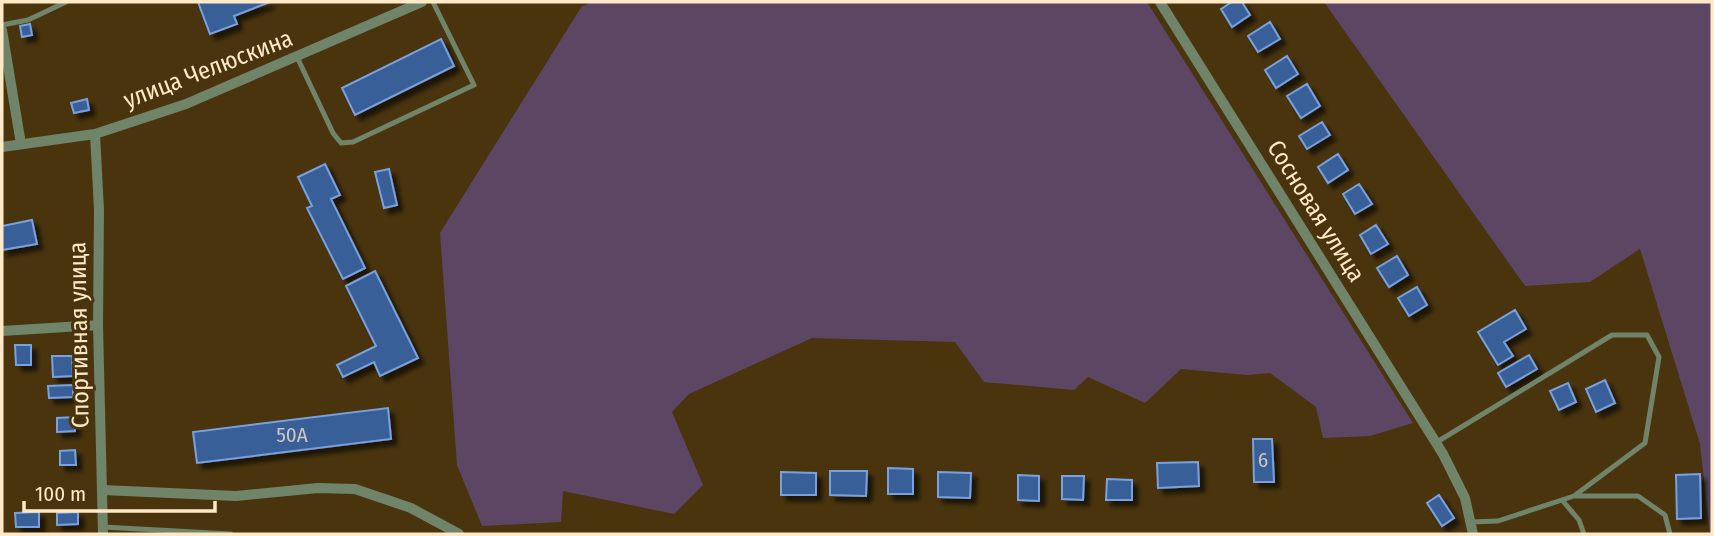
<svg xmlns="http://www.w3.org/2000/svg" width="1714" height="536" viewBox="0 0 1714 536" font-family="'Fira Sans Condensed',sans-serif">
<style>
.green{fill:#5d4664}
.building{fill:#395f97;stroke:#78a1de;stroke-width:2;filter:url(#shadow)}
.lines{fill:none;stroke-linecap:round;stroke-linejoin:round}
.lane{stroke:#70846a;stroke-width:5}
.street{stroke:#70846a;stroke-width:10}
.labels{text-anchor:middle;stroke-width:6;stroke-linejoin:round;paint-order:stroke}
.number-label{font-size:21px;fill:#cec6bb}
.street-label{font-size:24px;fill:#ffe9c7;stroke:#49340e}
</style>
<defs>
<filter id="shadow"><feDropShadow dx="5.5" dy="5.5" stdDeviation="2" flood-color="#0009"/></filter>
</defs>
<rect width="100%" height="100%" fill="#49340e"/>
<path class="green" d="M 593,2 L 1147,2 L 1413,423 L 1370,436 L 1323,438 L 1316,407 L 1270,373 L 1247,375 L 1181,369 L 1145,403 L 1088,377 L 1074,390 L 984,382 L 955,342 L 812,338 L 689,394 L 672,412 L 703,485 L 674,514 L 563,491 L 561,522 L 482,526 L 457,465 L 440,233 L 582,6 Z
M 1324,2 L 1712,2 L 1712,534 L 1710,534 L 1700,444 L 1640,249 L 1590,282 L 1525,286 Z"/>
<path class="building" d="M 198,2 L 270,2 L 234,16 L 237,24 L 210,34 Z
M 1232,2 L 1242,2 L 1250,15 L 1232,27 L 1221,9 Z
M 1270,22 L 1280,39 L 1258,52 L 1248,36 Z
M 30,24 L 32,35 L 22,37 L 20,26 Z
M 441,39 L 454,66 L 355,115 L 342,88 Z
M 1287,56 L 1298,74 L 1276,88 L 1265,70 Z
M 1307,84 L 1320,106 L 1301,118 L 1287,96 Z
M 87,99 L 89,110 L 74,113 L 71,103 Z
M 1322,122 L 1330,135 L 1307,149 L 1299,136 Z
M 1338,154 L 1348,170 L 1328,183 L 1318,167 Z
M 325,164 L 340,195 L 331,199 L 365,268 L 343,279 L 307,208 L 312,206 L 298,177 Z
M 389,169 L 397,205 L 384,208 L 375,172 Z
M 1359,184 L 1372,204 L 1355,214 L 1343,194 Z
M 32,220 L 37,244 L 2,250 L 2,226 Z
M 1376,225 L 1388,244 L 1371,254 L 1360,235 Z
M 1397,256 L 1408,275 L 1389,287 L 1377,268 Z
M 375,271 L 418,358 L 380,376 L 374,362 L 343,377 L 337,365 L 376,346 L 346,286 Z
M 1417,287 L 1427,305 L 1409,316 L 1398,298 Z
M 1515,310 L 1526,329 L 1504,342 L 1513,356 L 1498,365 L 1478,332 Z
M 15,345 L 31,345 L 31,365 L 16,365 Z
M 1529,355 L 1537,369 L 1506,387 L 1498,373 Z
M 52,356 L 72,356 L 73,376 L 53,377 Z
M 1605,380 L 1615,403 L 1596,412 L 1586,389 Z
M 1568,383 L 1576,402 L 1559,410 L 1550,391 Z
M 73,385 L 73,397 L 49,398 L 48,386 Z
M 388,408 L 391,439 L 197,463 L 193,432 Z
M 74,417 L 75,431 L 57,432 L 57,418 Z
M 1253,439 L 1272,439 L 1274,482 L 1254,482 Z
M 75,450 L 76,465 L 60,465 L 60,451 Z
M 1198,462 L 1199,486 L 1158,488 L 1157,463 Z
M 888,468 L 913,469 L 913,494 L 888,494 Z
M 830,471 L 867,471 L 866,496 L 830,495 Z
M 781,472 L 816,473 L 816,495 L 781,495 Z
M 938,472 L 971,473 L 970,498 L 938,497 Z
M 1700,474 L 1701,518 L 1677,519 L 1676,475 Z
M 1018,475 L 1039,476 L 1039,501 L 1018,500 Z
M 1062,476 L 1084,476 L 1083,500 L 1062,499 Z
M 1107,479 L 1132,480 L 1132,500 L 1106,500 Z
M 1439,495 L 1454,518 L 1442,526 L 1427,503 Z
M 39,512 L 39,527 L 16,527 L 15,513 Z
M 78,512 L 78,524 L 57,525 L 57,513 Z"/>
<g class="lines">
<path class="lane" d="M 2,25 L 28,20 L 66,2
M 297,57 L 333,133 L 341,143 L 353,142 L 474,85 L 433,2
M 1437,442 L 1612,335 L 1647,335 L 1659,357 L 1645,443 L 1574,496 L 1498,521 L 1470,522
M 1574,496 L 1638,496 L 1665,515 L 1670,534
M 1562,500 L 1579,520 L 1584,534
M 103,527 L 231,534"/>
<path class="street" d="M 1160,2 L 1443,454 L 1465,498 L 1473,534
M 2,30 L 21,144
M 95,134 L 99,210 L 98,325 L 103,534
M 2,147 L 95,134 L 186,104 L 422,2
M 2,331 L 98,325
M 103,490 L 236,496 L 318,488 L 355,489 L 411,508 L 459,534"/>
</g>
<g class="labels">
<g class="number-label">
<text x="292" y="442">50А</text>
<text x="1263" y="467">6</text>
</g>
<g class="street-label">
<text transform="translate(208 69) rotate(-21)" y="8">улица Челюскина</text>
<text transform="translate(1316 211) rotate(58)" y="8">Сосновая улица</text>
<text transform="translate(79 335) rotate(-91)" y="8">Спортивная улица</text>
</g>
</g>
<rect width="1714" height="536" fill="none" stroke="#ffe9c7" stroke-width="7"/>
<path d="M24 501v10h191v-10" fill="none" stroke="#ffe9c7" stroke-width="3.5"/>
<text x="35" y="501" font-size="21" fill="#ffe9c7" stroke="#49340e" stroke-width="5" paint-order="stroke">100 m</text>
</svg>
